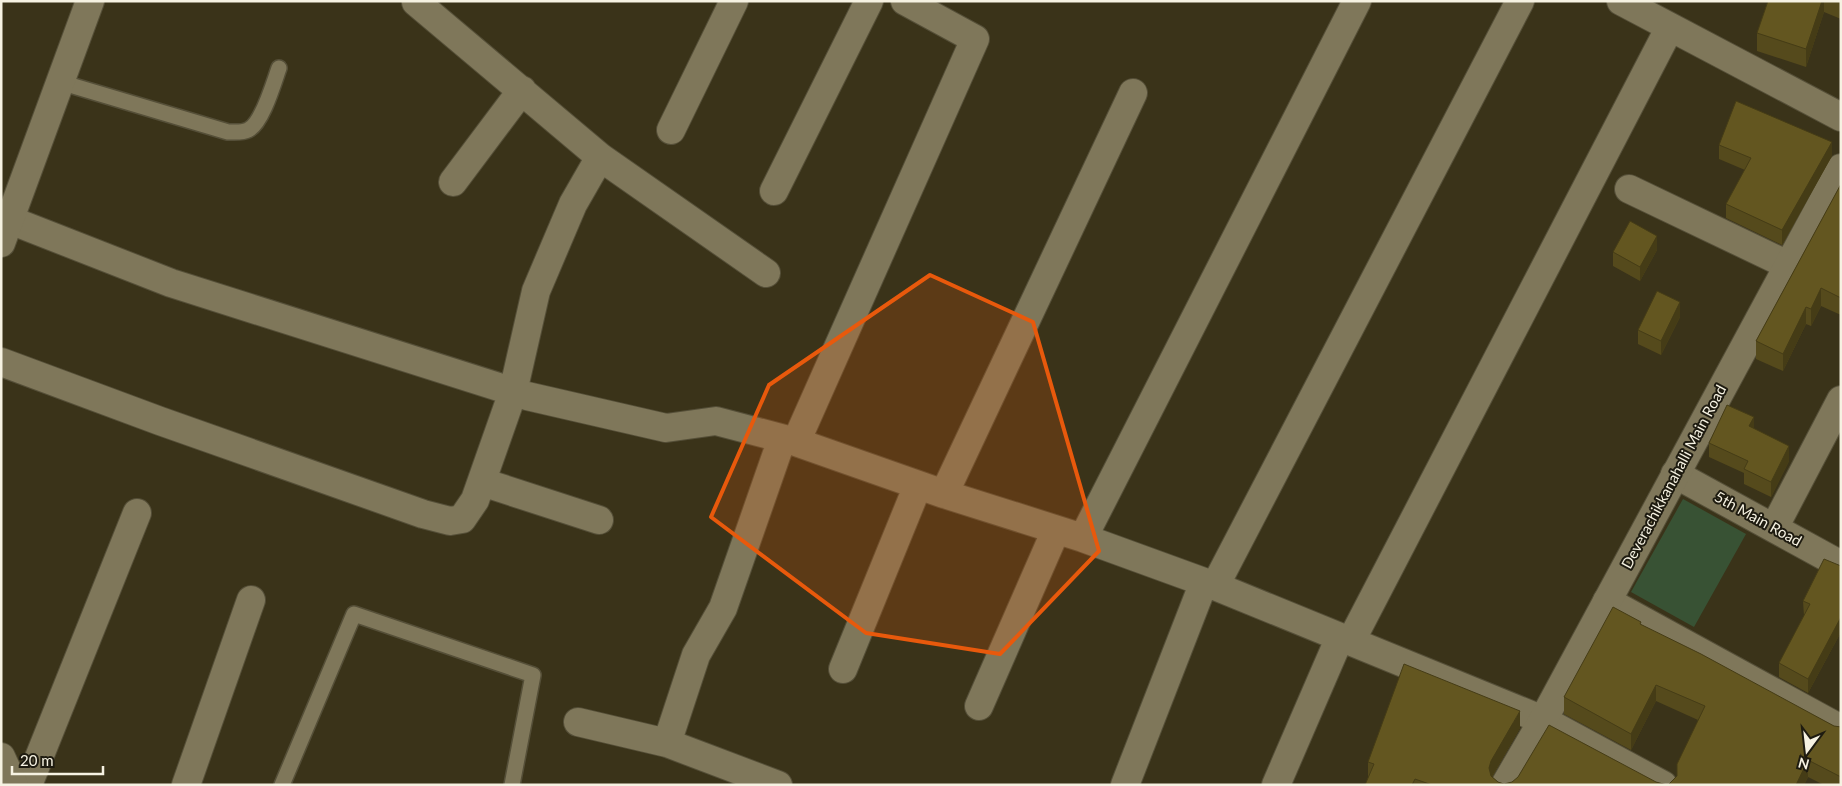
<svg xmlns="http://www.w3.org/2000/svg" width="1842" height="786" viewBox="0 0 1842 786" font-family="Lato,sans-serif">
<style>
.green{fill:#385234}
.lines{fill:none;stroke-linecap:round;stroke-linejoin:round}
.service-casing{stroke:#554f38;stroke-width:18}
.minor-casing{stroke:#554f38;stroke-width:30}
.tertiary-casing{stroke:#554f38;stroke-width:30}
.service{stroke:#7f775a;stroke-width:15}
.minor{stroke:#7f775a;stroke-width:28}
.tertiary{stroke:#7f775a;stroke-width:28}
.wall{fill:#554a1c}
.shaded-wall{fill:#453c16}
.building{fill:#635620;stroke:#453c16}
.marked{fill:#e8590c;fill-opacity:0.2;stroke:#e8590c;stroke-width:4;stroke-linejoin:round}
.labels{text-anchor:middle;stroke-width:4;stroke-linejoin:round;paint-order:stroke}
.street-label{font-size:15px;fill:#f6f2e2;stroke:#1e1b10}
</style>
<rect width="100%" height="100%" fill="#3a3319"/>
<path class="green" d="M 1683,499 L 1746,534 L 1694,627 L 1631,592 Z"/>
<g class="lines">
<defs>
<path id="service" d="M 60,82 L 228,132 C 235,132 242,133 248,130 C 262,124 274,82 279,68
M 282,785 L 354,614 L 533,675 L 512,785"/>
<path id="minor" d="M 1621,1 L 1841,117
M 416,2 L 600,157 L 766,273
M 671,130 L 734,1
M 453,182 L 522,90
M 1629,189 L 1788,265
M 774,191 L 869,1
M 10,220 L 171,283 L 527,396 L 666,428 L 716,421 L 796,442 L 944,494 L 1083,538 L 1215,586 L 1543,720 L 1663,785
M 1,362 L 160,421 L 423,514 L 450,521 L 462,519 L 475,500 L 513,392 L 536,291 L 573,204 L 600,157
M 796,442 L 975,39 L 905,1
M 1675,474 L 1841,565
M 482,482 L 599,520
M 944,494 L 1133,93
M 1774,528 L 1841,400
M 1083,538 L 1357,1
M 1215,586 L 1520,1
M 1607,601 L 1841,729
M 1351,641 L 1670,27
M 843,669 L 918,485
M 979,706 L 1056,530
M 578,722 L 667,743
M 28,785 L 137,513
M 186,785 L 251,600
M 778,785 L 667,743 L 696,655 L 723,608 L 782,439
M 1125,785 L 1204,582
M 1276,785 L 1340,637"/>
<path id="tertiary" d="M 1,243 L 90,1
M 1,757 L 14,785
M 1505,785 L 1543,720 L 1841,168"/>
</defs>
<use href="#service" class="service-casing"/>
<use href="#minor" class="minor-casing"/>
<use href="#tertiary" class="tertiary-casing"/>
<use href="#service" class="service"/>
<use href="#minor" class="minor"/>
<use href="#tertiary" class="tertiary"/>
</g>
<path class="wall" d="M 1768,1 L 1841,1 L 1841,19 L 1824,12 L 1806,67 L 1757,51 L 1757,33 Z
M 1719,145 L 1832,156 L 1782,245 L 1726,218 L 1726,204 L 1745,170 L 1719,159 Z
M 1841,184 L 1841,315 L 1821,306 L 1811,326 L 1806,324 L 1783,371 L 1756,359 L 1756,341 Z
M 1657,250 L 1640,281 L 1613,266 L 1613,252 Z
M 1680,317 L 1661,355 L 1638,344 L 1638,330 Z
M 1754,429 L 1789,461 L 1771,497 L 1744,484 L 1744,473 L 1709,457 L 1709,443 Z
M 1841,566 L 1841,632 L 1808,693 L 1779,677 L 1779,663 L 1804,616 L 1803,601 Z
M 1641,625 L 1834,726 L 1841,727 L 1841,785 L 1824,785 L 1808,777 L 1804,785 L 1668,785 L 1677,776 L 1698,720 L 1656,701 L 1631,750 L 1564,714 L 1564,697 Z
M 1520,728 L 1492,777 L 1498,782 L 1504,784 L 1656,782 L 1667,785 L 1365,785 L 1368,778 L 1368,762 Z"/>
<path class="shaded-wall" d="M 1822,1 L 1824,1 L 1824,12 L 1806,67 L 1806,49 Z
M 1832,142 L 1832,156 L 1782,245 L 1782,230 Z
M 1657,236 L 1657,250 L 1640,281 L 1640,267 Z
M 1821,288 L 1821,306 L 1811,326 L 1811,309 Z
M 1680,302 L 1680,317 L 1661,355 L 1661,341 Z
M 1806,307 L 1806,324 L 1783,371 L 1783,354 Z
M 1754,417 L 1754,431 L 1749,426 Z
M 1789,446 L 1789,461 L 1771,497 L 1771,482 Z
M 1841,617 L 1841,632 L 1808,693 L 1808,679 Z
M 1656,685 L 1656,701 L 1631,750 L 1631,734 Z
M 1520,711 L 1520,728 L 1491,778 L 1489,768 L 1491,761 Z
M 1808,760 L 1808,777 L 1804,785 L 1796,785 Z"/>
<path class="building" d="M 1768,1 L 1822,1 L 1806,49 L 1757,33 Z
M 1736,101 L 1832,142 L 1782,230 L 1726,204 L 1751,158 L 1719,145 Z
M 1841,184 L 1841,298 L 1821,288 L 1811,309 L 1806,307 L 1783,354 L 1756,341 Z
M 1630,221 L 1657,236 L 1640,267 L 1613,252 Z
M 1657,291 L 1680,302 L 1661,341 L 1638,330 Z
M 1727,405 L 1754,417 L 1749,426 L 1789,446 L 1771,482 L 1744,469 L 1748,461 L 1709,443 Z
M 1824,559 L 1841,566 L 1841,617 L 1808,679 L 1779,663 L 1810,604 L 1803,601 Z
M 1613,607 L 1641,622 L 1640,624 L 1701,654 L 1834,726 L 1841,727 L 1841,777 L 1808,760 L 1796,785 L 1668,785 L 1677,776 L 1677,764 L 1705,706 L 1656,685 L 1631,734 L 1564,697 Z
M 1404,664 L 1520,711 L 1491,761 L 1489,768 L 1491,776 L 1498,782 L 1504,784 L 1512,782 L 1518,777 L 1549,725 L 1656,782 L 1667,785 L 1432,785 L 1415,779 L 1412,785 L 1365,785 L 1374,764 L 1368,762 Z"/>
<path class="marked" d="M 930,275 L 1033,322 L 1099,551 L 1000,654 L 866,633 L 711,517 L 769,385 Z"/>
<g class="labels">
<g class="street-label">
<text transform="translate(1674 477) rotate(-62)" y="5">Deverachikkanahalli Main Road</text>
<text transform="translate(1758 519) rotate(29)" y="5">5th Main Road</text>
</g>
</g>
<rect width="1842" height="786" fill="none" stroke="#f6f2e2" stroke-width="5"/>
<g transform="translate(1807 751) rotate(195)" stroke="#1e1b10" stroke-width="4" paint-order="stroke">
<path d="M0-4L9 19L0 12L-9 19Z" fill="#f6f2e2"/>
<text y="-8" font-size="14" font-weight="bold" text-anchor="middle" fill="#f6f2e2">N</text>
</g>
<path d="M12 766v8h91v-8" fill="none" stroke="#f6f2e2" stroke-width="2.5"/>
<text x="20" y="766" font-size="15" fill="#f6f2e2" stroke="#1e1b10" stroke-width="4" paint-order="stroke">20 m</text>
</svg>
